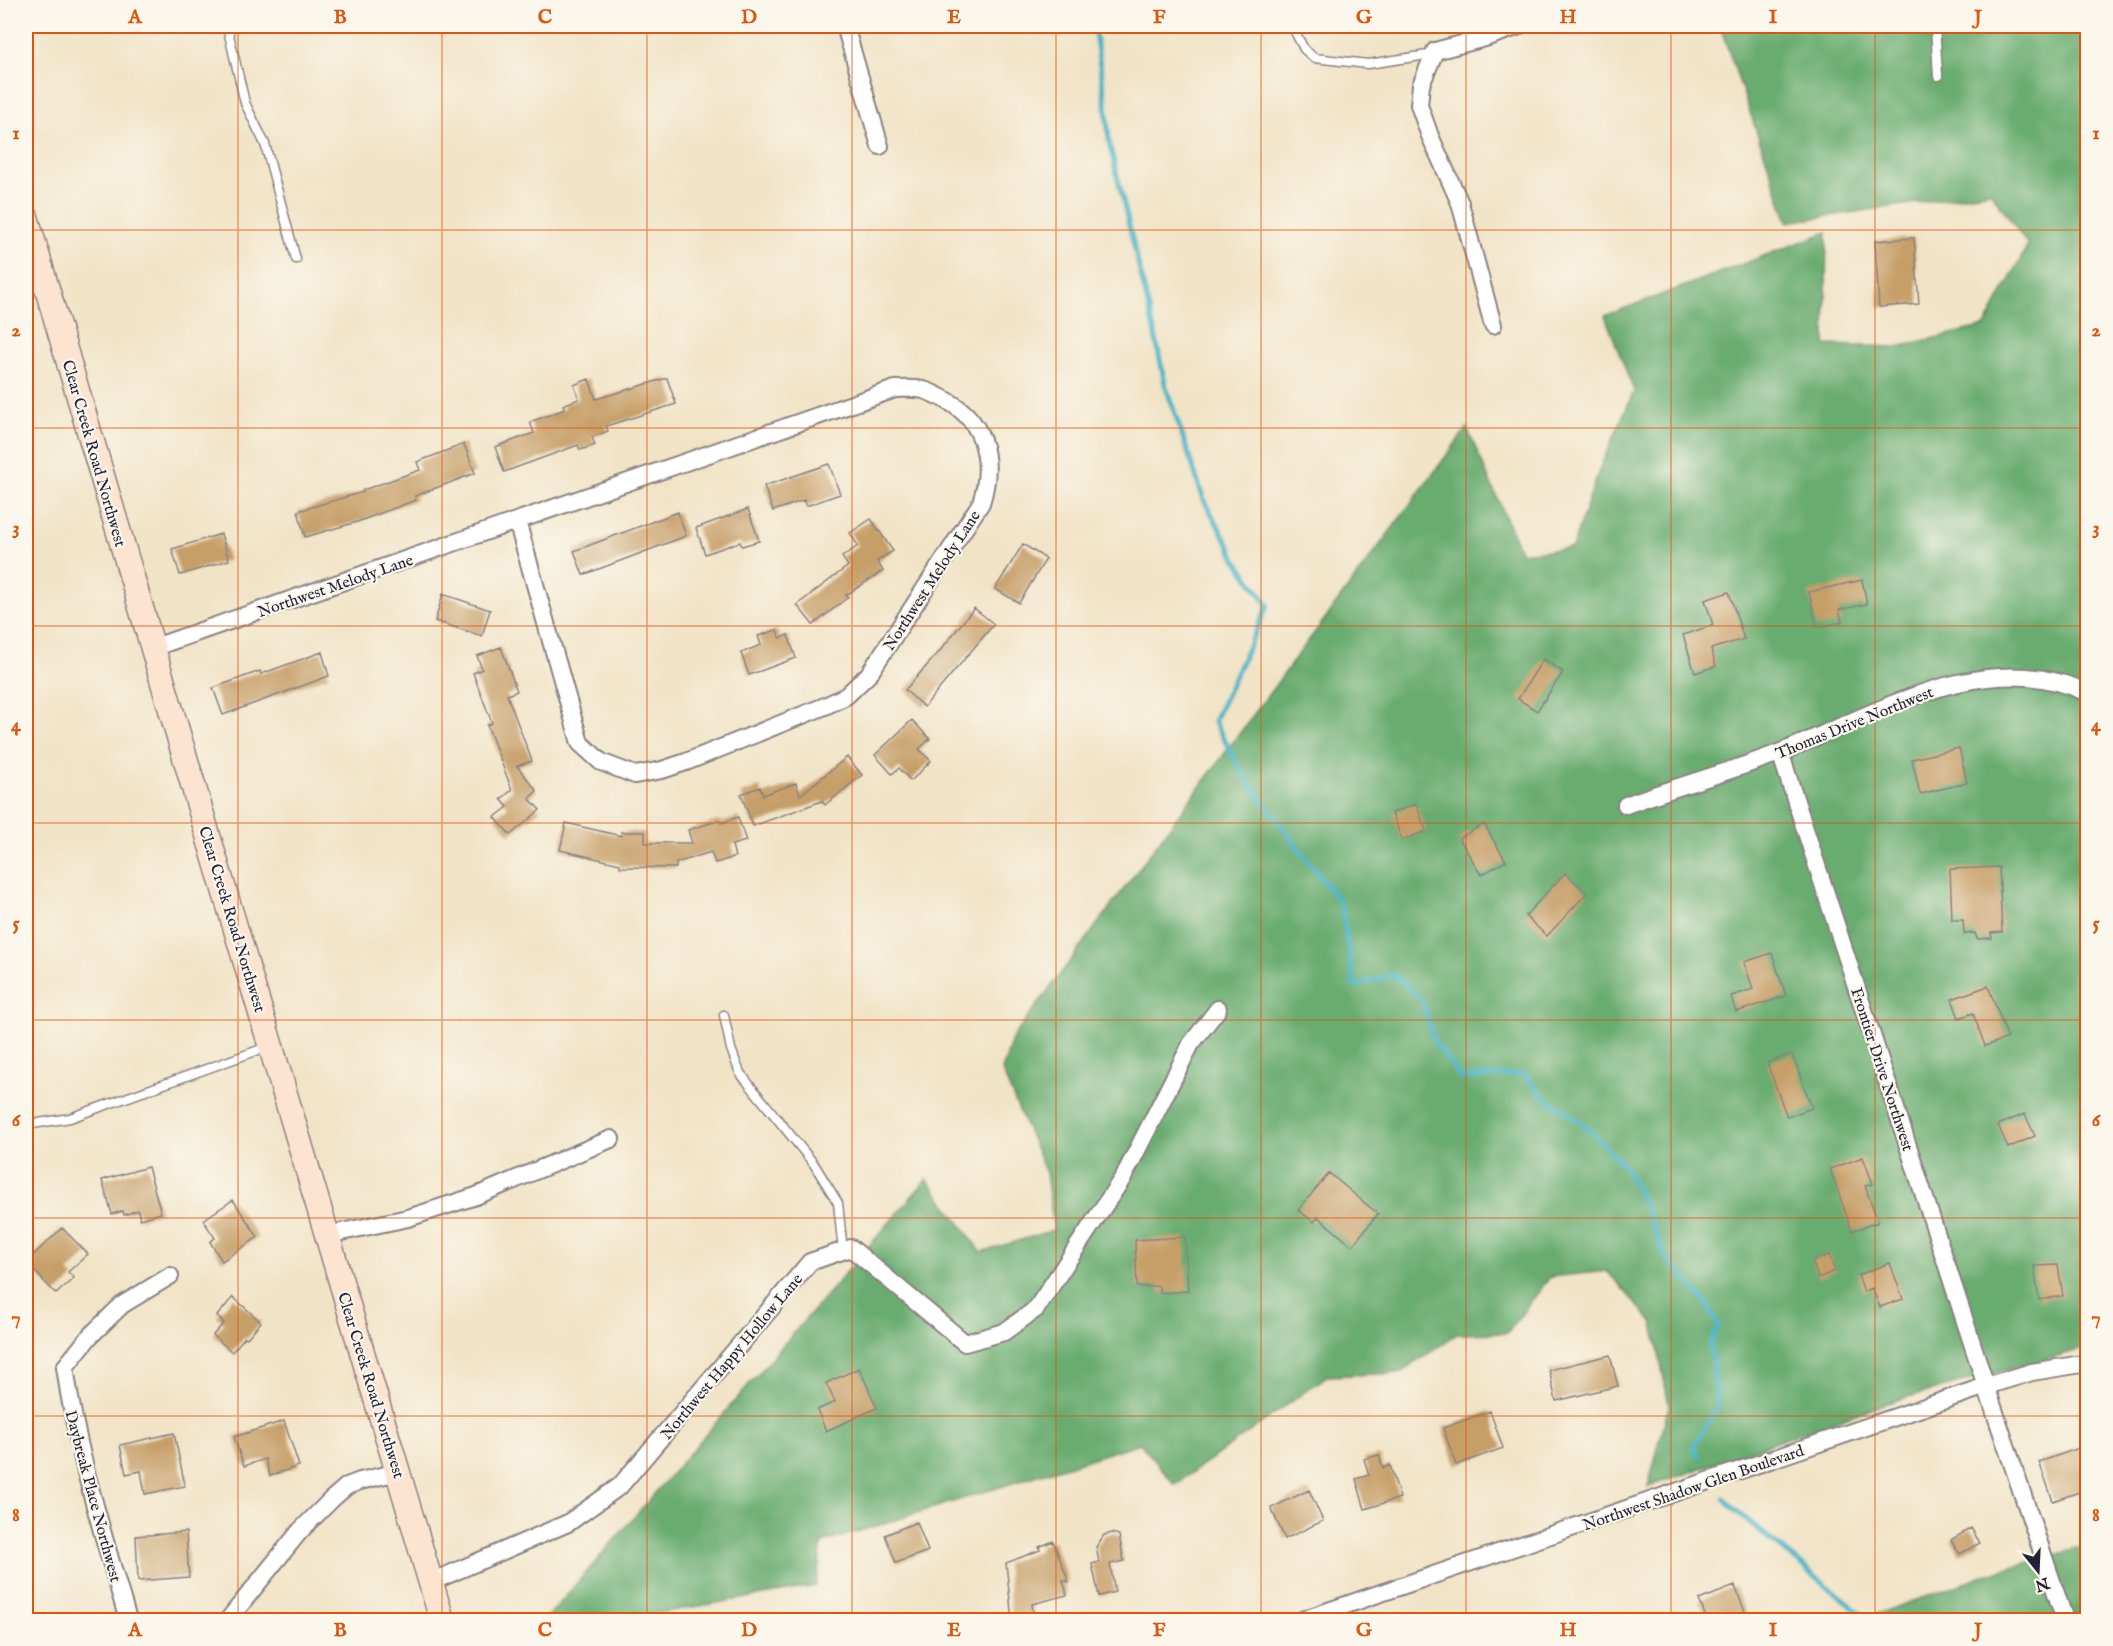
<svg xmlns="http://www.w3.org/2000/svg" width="2113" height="1646" viewBox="0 0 2113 1646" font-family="'IM FELL English',serif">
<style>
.forest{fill:#69ac6f;stroke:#466755;stroke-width:1.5}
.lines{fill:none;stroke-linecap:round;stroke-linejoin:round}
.stream{stroke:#47b3c4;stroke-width:5}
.building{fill:#c69e68}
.service-casing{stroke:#8a8280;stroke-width:11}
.minor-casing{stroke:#8a8280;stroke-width:20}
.secondary-casing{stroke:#8a8280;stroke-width:27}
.service{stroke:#fff;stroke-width:8}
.minor{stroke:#fff;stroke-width:16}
.secondary{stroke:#fde4d1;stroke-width:24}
.grid{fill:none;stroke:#de560e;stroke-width:1.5;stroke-opacity:0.55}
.labels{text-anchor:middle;stroke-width:4.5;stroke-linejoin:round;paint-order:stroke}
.street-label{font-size:16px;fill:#22223b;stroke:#fbf7ec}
.neatline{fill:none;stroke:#de560e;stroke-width:2}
.grid-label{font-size:20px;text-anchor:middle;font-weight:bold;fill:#de560e}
</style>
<rect width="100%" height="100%" fill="#fbf7ec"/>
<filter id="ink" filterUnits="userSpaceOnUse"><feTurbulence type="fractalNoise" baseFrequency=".0167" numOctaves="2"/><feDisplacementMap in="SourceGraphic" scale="12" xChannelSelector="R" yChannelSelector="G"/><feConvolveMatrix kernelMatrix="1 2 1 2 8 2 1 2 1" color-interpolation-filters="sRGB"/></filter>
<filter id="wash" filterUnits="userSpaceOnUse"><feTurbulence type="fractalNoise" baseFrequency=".008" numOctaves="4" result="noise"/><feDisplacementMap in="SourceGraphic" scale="24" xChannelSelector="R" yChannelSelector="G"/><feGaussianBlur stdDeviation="1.35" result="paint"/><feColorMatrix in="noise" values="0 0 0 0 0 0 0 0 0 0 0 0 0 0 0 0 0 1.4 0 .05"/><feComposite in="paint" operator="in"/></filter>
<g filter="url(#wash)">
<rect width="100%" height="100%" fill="#f1e3c6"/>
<path class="forest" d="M 1720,26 L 2087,26 L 2087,1348 L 1887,1403 L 1648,1487 L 1669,1405 L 1653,1323 L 1607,1271 L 1550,1277 L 1507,1333 L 1457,1334 L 1400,1373 L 1327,1376 L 1175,1485 L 1140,1443 L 822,1543 L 816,1586 L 618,1620 L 545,1620 L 927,1179 L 981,1252 L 1054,1230 L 1046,1173 L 1002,1071 L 1012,1039 L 1467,428 L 1521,553 L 1572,548 L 1599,470 L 1634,391 L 1605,316 L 1827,232 L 1825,345 L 1897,347 L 1985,326 L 2028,245 L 1991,192 L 1788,222 Z
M 2087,1546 L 2087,1620 L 1860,1620 L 1998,1571 Z"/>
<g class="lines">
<path class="stream" d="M 1094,26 L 1106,105 L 1109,142 L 1154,330 L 1165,384 L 1204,500 L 1239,564 L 1268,605 L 1214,721 L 1246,779 L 1341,904 L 1354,986 L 1394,975 L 1422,1000 L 1434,1042 L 1461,1078 L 1524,1074 L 1543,1097 L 1583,1124 L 1625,1167 L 1644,1203 L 1664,1255 L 1709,1307 L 1718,1326 L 1710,1342 L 1718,1406 L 1693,1447 L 1699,1457
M 1724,1498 L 1734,1509 L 1824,1584 L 1870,1620"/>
</g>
<g id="blocks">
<path class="building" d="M 1914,238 L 1919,304 L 1879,307 L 1875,241 Z
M 667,378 L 676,404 L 606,426 L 608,431 L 592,437 L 595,445 L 580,450 L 578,445 L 504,472 L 495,447 L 534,433 L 530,422 L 565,409 L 563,405 L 579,399 L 574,385 L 589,379 L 596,399 Z
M 464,444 L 475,473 L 415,496 L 416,500 L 357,522 L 305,537 L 298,511 L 363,492 L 363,490 L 420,470 L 417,462 Z
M 829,464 L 840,494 L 806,506 L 804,500 L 773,511 L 764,486 Z
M 748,509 L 759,541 L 742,546 L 740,542 L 705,554 L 696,528 Z
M 678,512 L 686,536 L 583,575 L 574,551 Z
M 871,519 L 893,551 L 877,561 L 883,571 L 846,595 L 848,597 L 813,625 L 797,605 L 848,566 L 842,557 L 858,546 L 850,533 Z
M 221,534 L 229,560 L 180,575 L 172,549 Z
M 1023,544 L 1046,559 L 1019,603 L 995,589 Z
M 1862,580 L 1867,604 L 1839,610 L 1842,622 L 1817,627 L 1809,592 Z
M 1729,592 L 1744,639 L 1711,649 L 1716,666 L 1695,673 L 1683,635 L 1713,625 L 1705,600 Z
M 443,594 L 490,610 L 482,636 L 435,621 Z
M 974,608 L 994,624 L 924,707 L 905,690 L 939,652 Z
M 777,630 L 780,638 L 788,635 L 796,658 L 749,675 L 741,653 L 761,645 L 758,636 Z
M 501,647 L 517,691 L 507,695 L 532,761 L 517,766 L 537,791 L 529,798 L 540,810 L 510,835 L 495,817 L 508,807 L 501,799 L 512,790 L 487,725 L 492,723 L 473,673 L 482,669 L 477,656 Z
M 322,652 L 329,676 L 223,715 L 213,688 L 260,671 L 261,674 Z
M 1543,659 L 1563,672 L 1537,711 L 1518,699 Z
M 912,720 L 930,739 L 919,749 L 931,761 L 911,781 L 899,768 L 892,774 L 875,755 Z
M 1959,748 L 1967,783 L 1920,794 L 1912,759 Z
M 847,757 L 862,775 L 825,805 L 822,801 L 753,826 L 741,794 L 760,787 L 763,795 L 796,783 L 800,795 Z
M 1416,804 L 1426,831 L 1402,840 L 1392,813 Z
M 738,817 L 746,841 L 732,845 L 735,857 L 715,863 L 711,852 L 676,863 L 676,868 L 620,867 L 620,864 L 560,850 L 566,823 L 621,836 L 621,832 L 645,832 L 645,843 L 692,843 L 688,830 L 720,820 L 721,823 Z
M 1484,824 L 1506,861 L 1481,875 L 1459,838 Z
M 1999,867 L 2002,932 L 1991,933 L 1992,938 L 1977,939 L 1975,933 L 1964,934 L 1963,920 L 1952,920 L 1950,869 Z
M 1565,873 L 1587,893 L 1547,936 L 1525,916 Z
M 1772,953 L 1786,996 L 1736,1012 L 1731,996 L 1753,989 L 1744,962 Z
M 1988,986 L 2008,1038 L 1985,1046 L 1973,1013 L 1959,1018 L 1952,999 Z
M 1792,1054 L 1812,1108 L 1787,1117 L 1767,1063 Z
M 2025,1114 L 2035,1136 L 2008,1148 L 1998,1125 Z
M 1863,1157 L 1873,1184 L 1865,1186 L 1878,1222 L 1852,1231 L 1830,1169 Z
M 148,1167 L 161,1213 L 140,1219 L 138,1210 L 124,1215 L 123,1211 L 112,1214 L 102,1180 Z
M 1329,1173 L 1378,1214 L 1352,1246 L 1318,1217 L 1314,1222 L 1298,1210 Z
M 233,1200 L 258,1237 L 222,1261 L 210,1242 L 215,1238 L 203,1220 Z
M 62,1228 L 88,1254 L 68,1272 L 74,1278 L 56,1294 L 26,1262 Z
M 1185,1237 L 1188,1291 L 1160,1293 L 1159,1286 L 1137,1287 L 1135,1240 Z
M 1829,1255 L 1835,1271 L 1818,1278 L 1812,1261 Z
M 1890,1263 L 1903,1299 L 1880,1307 L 1872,1288 L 1864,1292 L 1858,1275 Z
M 2058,1265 L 2063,1296 L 2039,1300 L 2034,1266 Z
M 233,1297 L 261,1322 L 247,1338 L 245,1337 L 232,1352 L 213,1335 L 224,1323 L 217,1316 Z
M 1610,1355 L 1618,1386 L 1556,1401 L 1549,1370 Z
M 859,1368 L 877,1408 L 826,1431 L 817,1410 L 835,1402 L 826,1383 Z
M 1490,1411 L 1503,1448 L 1456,1465 L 1443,1428 Z
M 284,1421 L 299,1466 L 270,1476 L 265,1459 L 244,1466 L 234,1437 Z
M 174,1433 L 185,1486 L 145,1494 L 141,1471 L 126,1474 L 120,1445 Z
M 2088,1445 L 2088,1489 L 2053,1501 L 2039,1462 Z
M 1379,1455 L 1383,1468 L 1390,1465 L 1400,1498 L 1365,1509 L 1356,1479 L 1369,1475 L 1364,1459 Z
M 1309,1490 L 1323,1521 L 1285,1539 L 1271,1508 Z
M 917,1522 L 928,1551 L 896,1563 L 885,1535 Z
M 1971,1528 L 1980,1543 L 1960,1554 L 1951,1540 Z
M 186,1532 L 189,1577 L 138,1581 L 136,1536 Z
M 1112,1533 L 1119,1535 L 1124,1561 L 1110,1564 L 1115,1592 L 1099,1596 L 1092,1564 L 1099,1562 L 1096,1547 L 1104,1535 Z
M 1053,1541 L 1069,1582 L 1063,1580 L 1067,1595 L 1032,1604 L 1034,1620 L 1012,1620 L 1006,1563 L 1040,1550 L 1039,1547 Z
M 1735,1586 L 1748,1620 L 1707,1620 L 1699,1600 Z"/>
</g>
</g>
<g filter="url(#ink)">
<use href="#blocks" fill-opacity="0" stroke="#8a8280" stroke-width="1.5"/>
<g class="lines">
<defs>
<path id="service" d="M 227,26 L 245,103 L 265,144 L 296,259
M 1292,26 L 1304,49 L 1314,58 L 1368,64 L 1434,54
M 1935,26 L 1938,76
M 26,288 L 43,285
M 724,1015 L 731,1049 L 740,1073 L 814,1164 L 838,1203 L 843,1251
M 26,1125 L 70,1118 L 270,1046"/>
<path id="minor" d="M 845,26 L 880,146
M 1493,325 L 1460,203 L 1430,136 L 1419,105 L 1421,85 L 1435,51 L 1485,38 L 1519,26
M 152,648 L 895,389 C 904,389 914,388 923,390 C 929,391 935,395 940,397 C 984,417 995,459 981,503 L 869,674 L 846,696 L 825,706 L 686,762 L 662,770 L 635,775 L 601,762 L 580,743 L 517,521
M 1780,752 L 1986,1386 L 2065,1620
M 1626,805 C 1677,786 1730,772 1781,752 C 1875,715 1985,644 2088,693
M 327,1235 L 408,1218 L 476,1196 L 611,1139
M 431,1582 L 568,1523 L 620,1486 L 810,1262 L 851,1248 L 965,1343 L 1004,1332 L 1036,1309 L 1124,1176 L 1191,1044 L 1218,1009
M 128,1620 C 104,1537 77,1454 65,1367 L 90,1336 L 122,1305 L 170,1276
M 228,1620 L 300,1531 L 332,1499 L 347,1486 L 360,1481 L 398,1472
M 1302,1620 L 1986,1386 L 2032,1372 L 2088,1363"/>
<path id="secondary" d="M 26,217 L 214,856 L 442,1620"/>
</defs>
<use href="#service" class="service-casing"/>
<use href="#minor" class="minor-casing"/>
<use href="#secondary" class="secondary-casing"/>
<use href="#service" class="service"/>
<use href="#minor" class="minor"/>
<use href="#secondary" class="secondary"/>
</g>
</g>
<path class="grid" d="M 238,26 L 238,1620M 442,26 L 442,1620M 647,26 L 647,1620M 852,26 L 852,1620M 1056,26 L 1056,1620M 1261,26 L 1261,1620M 1466,26 L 1466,1620M 1671,26 L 1671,1620M 1875,26 L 1875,1620M 26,230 L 2088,230M 26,428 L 2088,428M 26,626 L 2088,626M 26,823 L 2088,823M 26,1020 L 2088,1020M 26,1218 L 2088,1218M 26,1416 L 2088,1416"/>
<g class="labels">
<g class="street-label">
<text transform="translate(95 453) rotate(74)" y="6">Clear Creek Road Northwest</text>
<text transform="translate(931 580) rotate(-57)" y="6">Northwest Melody Lane</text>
<text transform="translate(335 585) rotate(-19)" y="6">Northwest Melody Lane</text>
<text transform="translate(1854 722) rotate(-22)" y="6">Thomas Drive Northwest</text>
<text transform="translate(233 919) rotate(73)" y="6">Clear Creek Road Northwest</text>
<text transform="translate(1883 1069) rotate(72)" y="6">Frontier Drive Northwest</text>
<text transform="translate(731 1356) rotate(-50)" y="6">Northwest Happy Hollow Lane</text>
<text transform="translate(372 1385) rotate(73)" y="6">Clear Creek Road Northwest</text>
<text transform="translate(1693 1487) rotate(-19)" y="6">Northwest Shadow Glen Boulevard</text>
<text transform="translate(94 1496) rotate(75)" y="6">Daybreak Place Northwest</text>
</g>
</g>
<rect width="2113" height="1646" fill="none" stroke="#fbf7ec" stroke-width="66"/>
<g transform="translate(2038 1571) rotate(162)" stroke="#fbf7ec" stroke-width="4.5" paint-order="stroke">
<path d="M0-4.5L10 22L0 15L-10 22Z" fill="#22223b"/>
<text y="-9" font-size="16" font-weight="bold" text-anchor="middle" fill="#22223b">N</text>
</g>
<rect x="33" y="33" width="2047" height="1580" class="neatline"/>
<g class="grid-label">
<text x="135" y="23">A</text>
<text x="340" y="23">B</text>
<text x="545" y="23">C</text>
<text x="749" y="23">D</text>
<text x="954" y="23">E</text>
<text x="1159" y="23">F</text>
<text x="1364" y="23">G</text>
<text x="1568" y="23">H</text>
<text x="1773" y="23">I</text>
<text x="1978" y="23">J</text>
<text x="16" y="139">1</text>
<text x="2096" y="139">1</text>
<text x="16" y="336">2</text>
<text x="2096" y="336">2</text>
<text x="16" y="534">3</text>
<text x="2096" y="534">3</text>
<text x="16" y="731">4</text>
<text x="2096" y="731">4</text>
<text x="16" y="929">5</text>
<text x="2096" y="929">5</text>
<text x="16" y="1126">6</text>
<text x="2096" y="1126">6</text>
<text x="16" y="1324">7</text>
<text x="2096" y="1324">7</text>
<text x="16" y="1521">8</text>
<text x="2096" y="1521">8</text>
<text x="135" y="1636">A</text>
<text x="340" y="1636">B</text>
<text x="545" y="1636">C</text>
<text x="749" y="1636">D</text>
<text x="954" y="1636">E</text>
<text x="1159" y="1636">F</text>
<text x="1364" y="1636">G</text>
<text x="1568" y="1636">H</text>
<text x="1773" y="1636">I</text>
<text x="1978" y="1636">J</text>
</g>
</svg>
